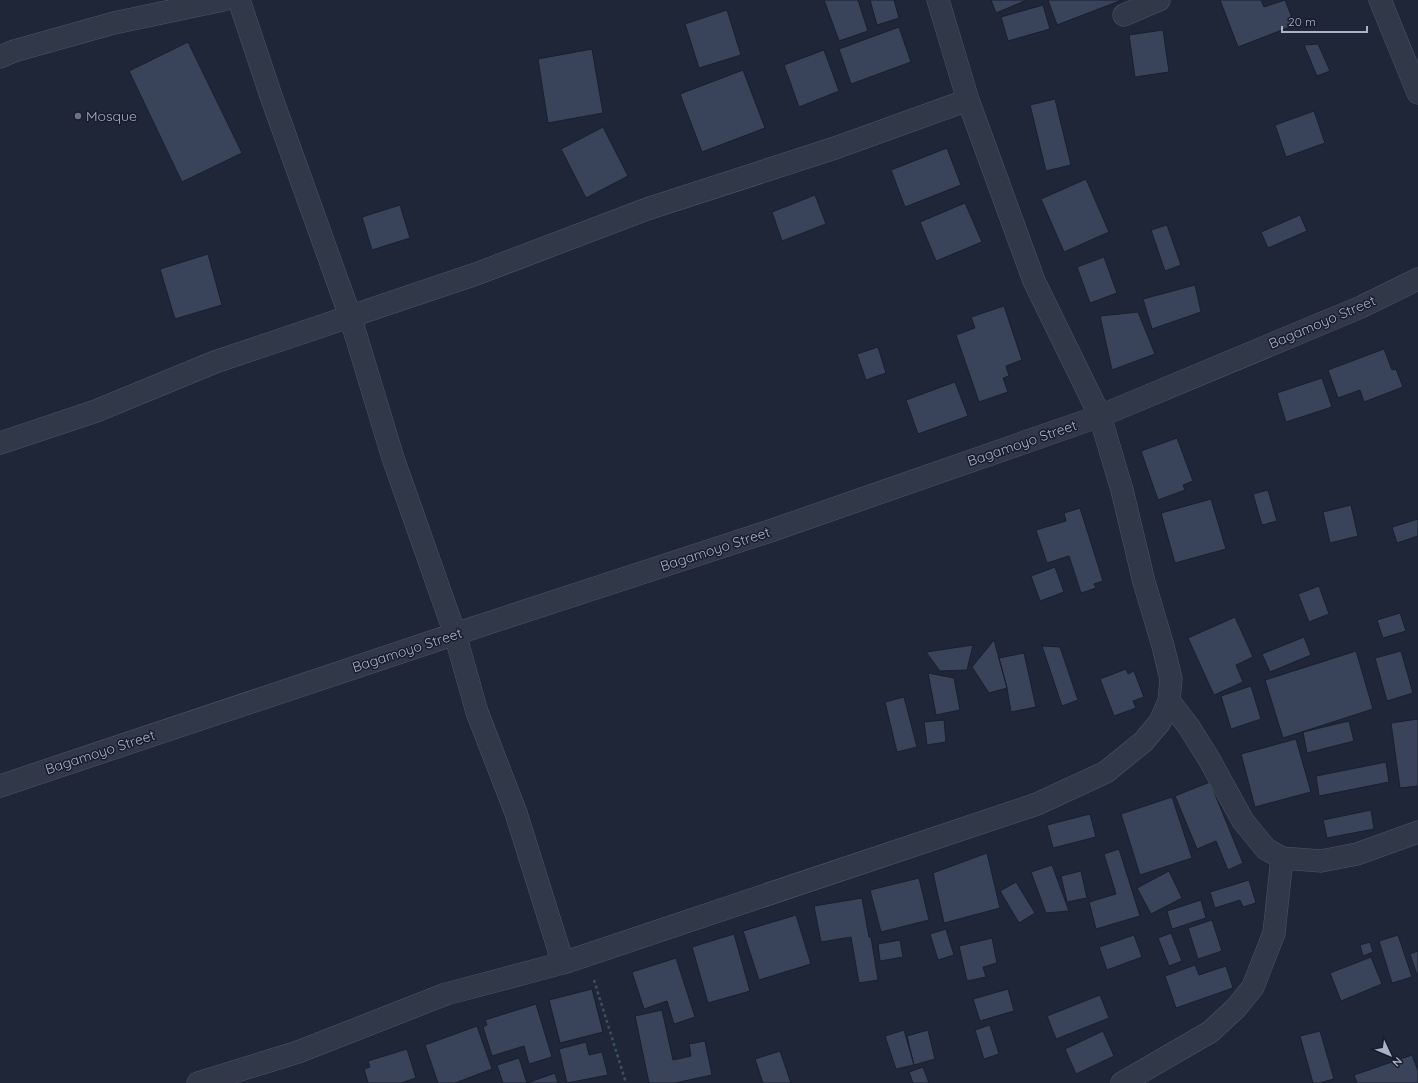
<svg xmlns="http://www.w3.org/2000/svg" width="1418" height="1083" viewBox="0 0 1418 1083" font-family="Quicksand,sans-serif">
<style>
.building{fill:#394359;stroke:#191f2f}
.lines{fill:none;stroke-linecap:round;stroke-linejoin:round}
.minor-casing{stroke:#4f5567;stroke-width:23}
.path{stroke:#3d5057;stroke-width:2.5;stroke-dasharray:3 3;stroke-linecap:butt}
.minor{stroke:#313848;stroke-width:22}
.worship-dot{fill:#6b7280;stroke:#171d2d;stroke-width:1.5}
.labels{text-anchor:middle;stroke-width:3;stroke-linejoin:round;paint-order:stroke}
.poi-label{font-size:14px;fill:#abb2c6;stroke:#171d2d;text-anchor:start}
.street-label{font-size:14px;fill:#abb2c6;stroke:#171d2d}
</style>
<rect width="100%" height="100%" fill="#1e2638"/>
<path class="building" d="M 824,0 L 858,0 L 868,31 L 839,41 Z
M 870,0 L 894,0 L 899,18 L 877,25 Z
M 991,0 L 1027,0 L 996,13 Z
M 1048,0 L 1122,0 L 1057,25 Z
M 1220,0 L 1261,0 L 1264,7 L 1285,0 L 1295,25 L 1238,47 Z
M 1043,5 L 1050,29 L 1008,41 L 1001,17 Z
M 727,10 L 741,55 L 699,68 L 685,24 Z
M 899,27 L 911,62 L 851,84 L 839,49 Z
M 1163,30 L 1169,72 L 1135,77 L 1129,35 Z
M 188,42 L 242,153 L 182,182 L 129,71 Z
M 1318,44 L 1330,71 L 1317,76 L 1304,45 Z
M 592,49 L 603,113 L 548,123 L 538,59 Z
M 824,50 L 839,91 L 799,107 L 784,65 Z
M 743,70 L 765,128 L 702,152 L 680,94 Z
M 1055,99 L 1071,165 L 1046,171 L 1030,105 Z
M 1314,111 L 1325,143 L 1286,157 L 1275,125 Z
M 603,127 L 628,176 L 586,198 L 561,149 Z
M 947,148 L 961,185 L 905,207 L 891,170 Z
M 1086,179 L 1109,232 L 1064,252 L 1041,199 Z
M 815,195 L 826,224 L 782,241 L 772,212 Z
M 965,203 L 982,242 L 936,261 L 920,222 Z
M 400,205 L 410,238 L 372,250 L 362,217 Z
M 1300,215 L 1307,231 L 1268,248 L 1261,232 Z
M 1167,225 L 1181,265 L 1165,271 L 1151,230 Z
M 208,254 L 222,305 L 175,319 L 160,269 Z
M 1104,257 L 1117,293 L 1090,303 L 1077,267 Z
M 1195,285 L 1201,312 L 1152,329 L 1143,299 Z
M 1004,306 L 1022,360 L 1006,366 L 1009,376 L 1003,378 L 1008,392 L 979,402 L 956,335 L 975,328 L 971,317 Z
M 1138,312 L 1155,354 L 1112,370 L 1100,316 Z
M 878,347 L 886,373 L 866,380 L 857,354 Z
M 1384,349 L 1392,370 L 1396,369 L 1403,387 L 1364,402 L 1360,390 L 1338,398 L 1328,370 Z
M 1322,378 L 1332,407 L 1286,422 L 1277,393 Z
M 955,382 L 968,416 L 918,434 L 906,400 Z
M 1177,438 L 1193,481 L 1183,485 L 1185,490 L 1158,500 L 1141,451 Z
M 1268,490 L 1277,521 L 1262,525 L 1253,494 Z
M 1211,499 L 1226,549 L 1175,563 L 1161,513 Z
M 1351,505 L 1358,536 L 1330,543 L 1323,512 Z
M 1080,508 L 1103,581 L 1094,584 L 1096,588 L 1081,593 L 1069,556 L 1047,563 L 1036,530 L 1066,521 L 1064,513 Z
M 1418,519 L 1418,536 L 1397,543 L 1392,527 Z
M 1055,567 L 1064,592 L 1040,601 L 1031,576 Z
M 1319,586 L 1329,614 L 1309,622 L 1298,594 Z
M 1400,613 L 1406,631 L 1383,638 L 1377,620 Z
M 1235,617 L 1253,657 L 1236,665 L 1243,682 L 1214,695 L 1188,638 Z
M 1304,637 L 1311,655 L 1270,672 L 1262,654 Z
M 994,640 L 1007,688 L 989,693 L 972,667 Z
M 973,645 L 967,670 L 940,671 L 926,652 Z
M 1042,646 L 1060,647 L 1078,700 L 1062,706 Z
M 1356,651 L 1373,709 L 1283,738 L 1265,680 Z
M 1401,651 L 1413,693 L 1387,701 L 1375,658 Z
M 1024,653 L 1036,707 L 1011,712 L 1007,688 L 999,658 Z
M 1126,669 L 1128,674 L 1134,671 L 1144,697 L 1133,701 L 1136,708 L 1114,716 L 1100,679 Z
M 928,673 L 954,678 L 960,710 L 936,715 Z
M 1251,686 L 1261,719 L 1231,729 L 1221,696 Z
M 904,697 L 917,747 L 897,752 L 885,702 Z
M 1418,719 L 1418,786 L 1400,788 L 1391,723 Z
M 944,720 L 946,742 L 927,745 L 924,722 Z
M 1349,721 L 1354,741 L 1307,753 L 1303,732 Z
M 1296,739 L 1311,792 L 1255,807 L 1241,754 Z
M 1386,762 L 1389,782 L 1319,796 L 1316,776 Z
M 1210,782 L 1243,863 L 1228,870 L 1216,841 L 1197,849 L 1175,796 Z
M 1172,797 L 1192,858 L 1140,875 L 1121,814 Z
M 1371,810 L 1374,829 L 1327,838 L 1323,820 Z
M 1090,814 L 1096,837 L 1053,848 L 1047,825 Z
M 1119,849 L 1140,916 L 1096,929 L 1089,902 L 1116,894 L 1104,854 Z
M 987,853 L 1000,908 L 944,923 L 933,873 Z
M 1052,865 L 1069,911 L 1046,913 L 1031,872 Z
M 1081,871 L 1087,898 L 1067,902 L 1061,876 Z
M 1169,871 L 1182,898 L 1151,914 L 1137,888 Z
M 919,878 L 929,920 L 881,932 L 870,890 Z
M 1249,880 L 1256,903 L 1243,907 L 1240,900 L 1215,908 L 1210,892 Z
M 1016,882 L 1035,913 L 1019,923 L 1000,891 Z
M 862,898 L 869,937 L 871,937 L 878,980 L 859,983 L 851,937 L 821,942 L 814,906 Z
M 1201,900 L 1206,918 L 1172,929 L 1167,911 Z
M 796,915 L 811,964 L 759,980 L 743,931 Z
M 1212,920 L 1222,951 L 1198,959 L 1188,928 Z
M 946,929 L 954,955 L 938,960 L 930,934 Z
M 1171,933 L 1182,961 L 1169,966 L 1158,938 Z
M 734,934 L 750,991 L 708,1003 L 692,947 Z
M 1134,935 L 1142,957 L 1107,970 L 1099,947 Z
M 1398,935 L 1412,977 L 1392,983 L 1379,941 Z
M 992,938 L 997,963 L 983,967 L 986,977 L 967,981 L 959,946 Z
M 900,940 L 903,957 L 880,961 L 878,944 Z
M 1370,942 L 1373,952 L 1363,956 L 1360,945 Z
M 1418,951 L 1418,975 L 1417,975 L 1410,954 Z
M 1371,957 L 1382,984 L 1341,1001 L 1330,973 Z
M 676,958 L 695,1017 L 674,1024 L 667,1001 L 644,1009 L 632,972 Z
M 1195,965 L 1199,975 L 1226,966 L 1233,988 L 1176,1008 L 1165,976 Z
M 592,989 L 603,1032 L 560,1043 L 549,1000 Z
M 1008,989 L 1014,1011 L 980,1021 L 973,999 Z
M 1100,995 L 1109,1018 L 1056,1039 L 1047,1016 Z
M 536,1004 L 552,1057 L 529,1064 L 524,1046 L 492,1056 L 483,1027 L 487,1025 L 485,1020 Z
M 662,1010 L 673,1060 L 691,1056 L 689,1044 L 705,1041 L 712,1075 L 675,1083 L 649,1083 L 635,1016 Z
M 990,1025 L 999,1054 L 984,1059 L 975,1030 Z
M 477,1026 L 492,1069 L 455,1083 L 438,1083 L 425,1045 Z
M 904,1030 L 914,1065 L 896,1069 L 885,1036 Z
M 928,1030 L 935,1059 L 914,1065 L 907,1036 Z
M 1103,1031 L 1114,1056 L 1076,1074 L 1065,1049 Z
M 1320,1031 L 1334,1079 L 1319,1083 L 1313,1083 L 1300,1036 Z
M 586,1042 L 589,1055 L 602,1052 L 608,1075 L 567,1083 L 559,1049 Z
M 407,1049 L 416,1078 L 401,1083 L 368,1083 L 364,1069 L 370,1067 L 368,1061 Z
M 780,1051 L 791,1083 L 763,1083 L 755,1059 Z
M 1412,1055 L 1418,1071 L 1418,1083 L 1357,1083 L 1354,1075 Z
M 519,1058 L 527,1083 L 555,1073 L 558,1083 L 503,1083 L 497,1065 Z
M 923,1067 L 929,1083 L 913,1083 L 909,1072 Z"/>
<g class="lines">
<defs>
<path id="minor" d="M 239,0 L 271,96 L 350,316 L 393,458 L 455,634 L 477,712 L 516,813 L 563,963
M 1380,0 L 1418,93
M 1124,15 L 1159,0
M 0,57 L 14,51 L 114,23 L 223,0
M 0,443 L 96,411 L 215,362 L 476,274 L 647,209 L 835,148 L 968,100
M 1169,701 L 1189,727 L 1209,759 L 1243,821 L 1266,849 L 1282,858 L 1321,861 L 1357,854 L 1418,832
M 0,786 L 455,634 L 767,532 L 1100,416 L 1361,307 L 1418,279
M 198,1083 L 298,1052 L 446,994 L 563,963 L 1037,804 L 1106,772 L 1143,742 L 1160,722 L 1169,701 L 1171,679 L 1163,646 L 1144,582 L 1122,490 L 1100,416 L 1034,281 L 968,100 L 938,0
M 1122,1083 L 1210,1032 L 1236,1008 L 1253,987 L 1274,933 L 1282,858"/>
</defs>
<use href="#minor" class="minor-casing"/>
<path class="path" d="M 594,980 L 626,1083"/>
<use href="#minor" class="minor"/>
</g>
<circle class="worship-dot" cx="78" cy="116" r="4"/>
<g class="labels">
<g class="poi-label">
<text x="86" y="121">Mosque</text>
</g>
<g class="street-label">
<text transform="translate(1322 322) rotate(-23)" y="5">Bagamoyo Street</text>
<text transform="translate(1022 443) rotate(-19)" y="5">Bagamoyo Street</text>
<text transform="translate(715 549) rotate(-18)" y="5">Bagamoyo Street</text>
<text transform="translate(407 650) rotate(-18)" y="5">Bagamoyo Street</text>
<text transform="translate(100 752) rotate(-18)" y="5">Bagamoyo Street</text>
</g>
</g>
<g transform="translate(1390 1055) rotate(134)" stroke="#171d2d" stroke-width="3" paint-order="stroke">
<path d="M0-3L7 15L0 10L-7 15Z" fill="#abb2c6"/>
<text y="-6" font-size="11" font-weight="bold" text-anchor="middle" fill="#abb2c6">N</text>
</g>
<path d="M1282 26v6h85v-6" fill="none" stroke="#abb2c6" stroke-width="2"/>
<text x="1288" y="26" font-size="12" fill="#abb2c6" stroke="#171d2d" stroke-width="3" paint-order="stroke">20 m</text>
</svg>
